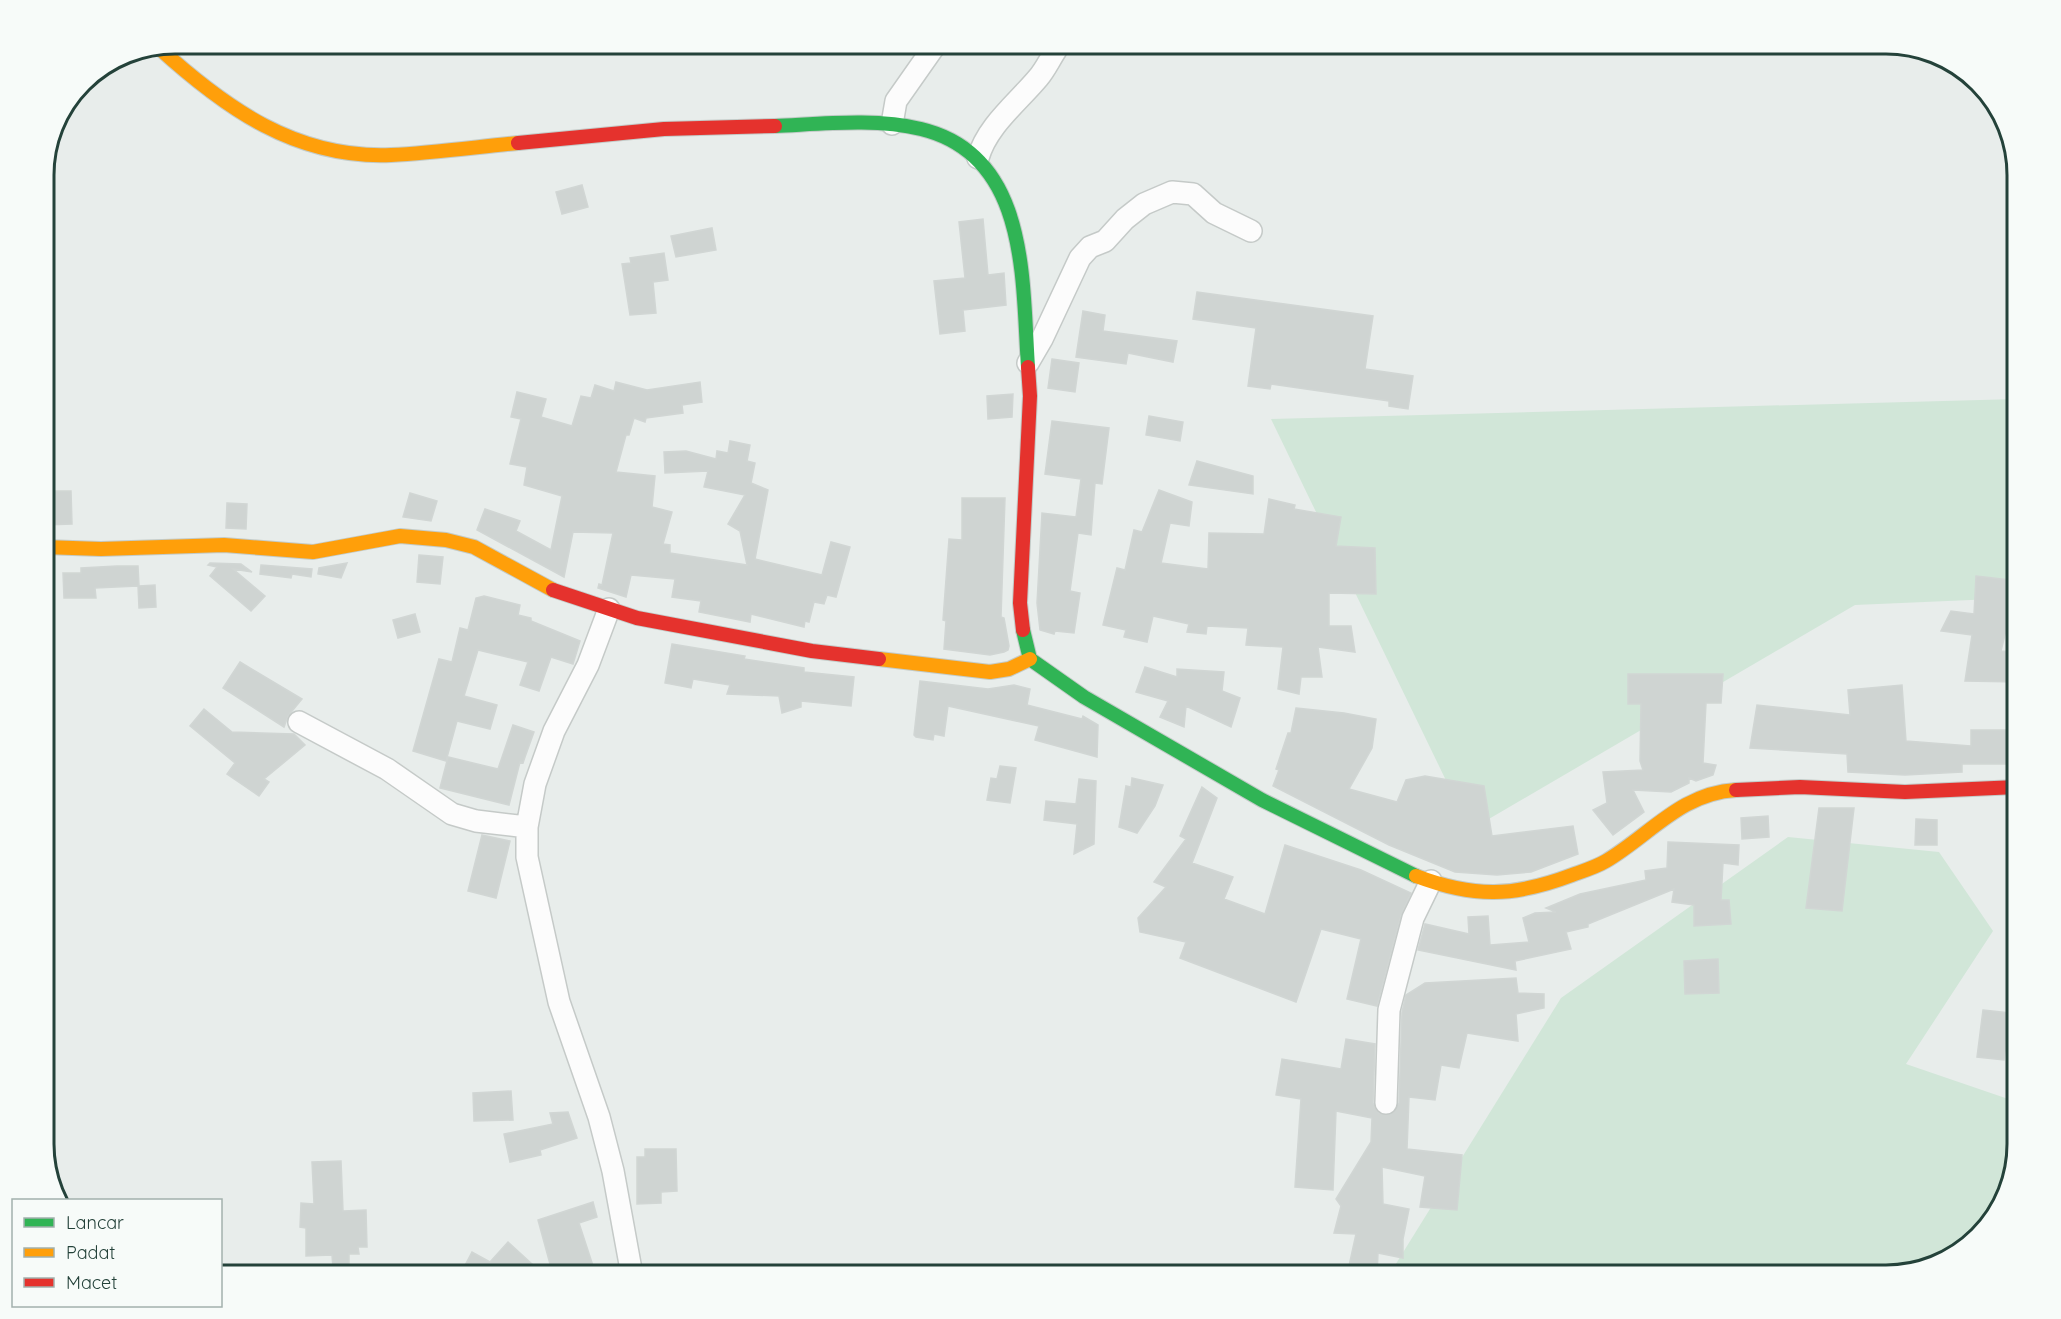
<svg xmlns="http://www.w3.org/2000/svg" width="2061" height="1319" viewBox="0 0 2061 1319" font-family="Quicksand,sans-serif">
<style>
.green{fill:#d1e6d8}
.building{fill:#cfd4d2;stroke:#d1d6d4;stroke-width:1.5}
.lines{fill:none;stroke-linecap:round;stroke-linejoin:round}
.street-casing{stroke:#c5cac8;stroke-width:24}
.fast-casing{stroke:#c3cbc8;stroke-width:16}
.slow-casing{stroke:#c3cbc8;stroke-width:16}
.jam-casing{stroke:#c3cbc8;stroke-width:16}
.street{stroke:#fcfcfc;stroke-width:21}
.fast{stroke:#30b455;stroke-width:14}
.slow{stroke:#ff9f0a;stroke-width:14}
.jam{stroke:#e5322d;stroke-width:14}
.rim{fill:none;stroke:#24423a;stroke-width:3}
</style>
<rect width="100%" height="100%" fill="#e8edeb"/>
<path class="green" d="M 2017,399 L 2017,598 L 1855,605 L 1470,830 L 1271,419 Z
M 1788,837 L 1939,852 L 1993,931 L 1906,1064 L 2017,1102 L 2017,1144 L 1996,1217 L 1951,1258 L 1886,1275 L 1389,1275 L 1561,998 Z"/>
<path class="building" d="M 582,185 L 588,207 L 562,214 L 556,192 Z
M 983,219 L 988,275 L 1004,273 L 1006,305 L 963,310 L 965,331 L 940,334 L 934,281 L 965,278 L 959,222 Z
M 712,228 L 716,250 L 676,257 L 671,236 Z
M 664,253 L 668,280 L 653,282 L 656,313 L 630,315 L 622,264 L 631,263 L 630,258 Z
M 1197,292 L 1373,316 L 1365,369 L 1413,376 L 1408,409 L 1389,406 L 1389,401 L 1271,384 L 1270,389 L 1248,386 L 1256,328 L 1193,319 Z
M 1083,311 L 1105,315 L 1103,331 L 1177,341 L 1173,362 L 1128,353 L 1126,364 L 1076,357 Z
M 1052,359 L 1079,363 L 1075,392 L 1048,388 Z
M 616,382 L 647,390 L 700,382 L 702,402 L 682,405 L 683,413 L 646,418 L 645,422 L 634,418 L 629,435 L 626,435 L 616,472 L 655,476 L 652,507 L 672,512 L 663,544 L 670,545 L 670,553 L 747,565 L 740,531 L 728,524 L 745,495 L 704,487 L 708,471 L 665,473 L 664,452 L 686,451 L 716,459 L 717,451 L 728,453 L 730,441 L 750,445 L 747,461 L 755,463 L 751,483 L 768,490 L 755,559 L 822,575 L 831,542 L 850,547 L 836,597 L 827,595 L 824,604 L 814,602 L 809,622 L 805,621 L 804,627 L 751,614 L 750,622 L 699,612 L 701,601 L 672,597 L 675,579 L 631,575 L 626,597 L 598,588 L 599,584 L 602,585 L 613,533 L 573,532 L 564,577 L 477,530 L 485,509 L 520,521 L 516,531 L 551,550 L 562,496 L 524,485 L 527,467 L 510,464 L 521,419 L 511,417 L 517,392 L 546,399 L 541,417 L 572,426 L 581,396 L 591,398 L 595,385 L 614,391 Z
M 1013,394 L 1012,417 L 988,419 L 987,396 Z
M 1149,416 L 1183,422 L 1180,441 L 1146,435 Z
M 1052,421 L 1109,428 L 1102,484 L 1095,483 L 1091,535 L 1078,533 L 1070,591 L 1080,593 L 1074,633 L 1055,631 L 1054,634 L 1040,630 L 1037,603 L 1042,513 L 1076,517 L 1081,479 L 1045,474 Z
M 1197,461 L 1253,476 L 1253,494 L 1189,485 Z
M 1159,490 L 1192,502 L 1189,526 L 1170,523 L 1161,563 L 1208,569 L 1209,533 L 1264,534 L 1269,499 L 1295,505 L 1294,509 L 1341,517 L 1336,546 L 1375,548 L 1376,594 L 1329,593 L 1329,626 L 1351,626 L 1355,652 L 1318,647 L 1322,677 L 1301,677 L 1299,694 L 1278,689 L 1283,647 L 1246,645 L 1248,628 L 1207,626 L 1206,634 L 1187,632 L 1189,624 L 1153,616 L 1147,642 L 1124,637 L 1126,630 L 1103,625 L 1117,568 L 1125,570 L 1134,530 L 1142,532 Z
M 48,491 L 71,491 L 72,524 L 44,525 L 44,498 L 48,498 Z
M 410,493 L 437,501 L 431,521 L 403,517 Z
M 962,498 L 1005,498 L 1001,617 L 1004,618 L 1009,646 L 1008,650 L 1004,652 L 990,655 L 944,649 L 946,621 L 943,620 L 949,539 L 962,540 Z
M 227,503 L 247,504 L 246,529 L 226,528 Z
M 419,555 L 443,557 L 440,584 L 417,582 Z
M 210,563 L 241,564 L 252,572 L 233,569 L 265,596 L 251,611 L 210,576 L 217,567 L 208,565 Z
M 347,563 L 341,578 L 318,574 L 319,568 Z
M 261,565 L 312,569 L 311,577 L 292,574 L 291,578 L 260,574 Z
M 117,566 L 138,566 L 139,586 L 155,585 L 156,607 L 139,608 L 138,586 L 95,588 L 96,598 L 64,598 L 63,573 L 81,573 L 81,568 Z
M 1976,576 L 2018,581 L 2001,651 L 2018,652 L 2018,682 L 1965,681 L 1972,635 L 1941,631 L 1951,611 L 1974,614 Z
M 484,596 L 520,605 L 518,615 L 531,618 L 531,621 L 580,641 L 573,664 L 551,657 L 539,691 L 520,685 L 528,662 L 478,650 L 464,696 L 497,705 L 490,729 L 457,721 L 446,761 L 413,751 L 439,659 L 452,662 L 460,628 L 468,630 L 476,598 Z
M 415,614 L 420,632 L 398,638 L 393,620 Z
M 672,644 L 745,656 L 744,659 L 804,668 L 804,672 L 854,677 L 851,706 L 801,701 L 801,707 L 782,713 L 779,696 L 727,694 L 730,685 L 693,679 L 691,688 L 665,683 Z
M 240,662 L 302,699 L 288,716 L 284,727 L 223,688 Z
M 1145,667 L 1177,677 L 1177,669 L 1224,672 L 1222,691 L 1240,698 L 1231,727 L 1186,706 L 1184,727 L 1160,717 L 1168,701 L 1136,692 Z
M 1628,674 L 1723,674 L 1721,703 L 1706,703 L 1703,763 L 1716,765 L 1713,775 L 1696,781 L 1689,778 L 1689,783 L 1671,792 L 1633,790 L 1644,812 L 1613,835 L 1593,810 L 1607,803 L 1603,772 L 1643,770 L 1640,761 L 1641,704 L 1628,704 Z
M 920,681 L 988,689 L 1014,685 L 1030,689 L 1027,705 L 1082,719 L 1083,716 L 1098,725 L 1097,757 L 1035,740 L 1039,726 L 948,706 L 944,736 L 934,734 L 933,740 L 916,737 L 914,735 Z
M 1902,685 L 1906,741 L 1971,746 L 1971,730 L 2018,730 L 2018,764 L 1962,764 L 1962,772 L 1905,775 L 1848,772 L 1847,754 L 1750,748 L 1757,705 L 1850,715 L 1848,690 Z
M 1296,708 L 1344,713 L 1376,719 L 1372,748 L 1349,789 L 1397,802 L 1406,780 L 1425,776 L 1484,786 L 1492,836 L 1573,826 L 1578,854 L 1531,872 L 1497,875 L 1455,872 L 1389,845 L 1273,786 L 1279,770 L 1276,769 L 1288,733 L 1291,733 Z
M 204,709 L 232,732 L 294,734 L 305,745 L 264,779 L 269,782 L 259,796 L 227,774 L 235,763 L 190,726 Z
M 513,725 L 534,732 L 525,757 L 523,763 L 520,762 L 509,805 L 440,788 L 448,757 L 498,769 Z
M 1000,766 L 1016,768 L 1010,803 L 987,800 L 991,778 L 997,779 Z
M 1132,778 L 1163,785 L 1155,806 L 1137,833 L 1119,827 L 1126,786 L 1131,787 Z
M 1079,779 L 1096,781 L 1094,844 L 1074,854 L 1077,824 L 1044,820 L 1046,801 L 1076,804 Z
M 1202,787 L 1217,798 L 1192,863 L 1233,877 L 1224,899 L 1265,914 L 1285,845 L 1361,870 L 1411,893 L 1401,915 L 1377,1006 L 1347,999 L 1361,939 L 1321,929 L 1296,1002 L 1180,958 L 1186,942 L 1140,932 L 1138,918 L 1166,887 L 1154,882 L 1186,839 L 1180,836 Z
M 1819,808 L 1854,808 L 1842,911 L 1806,908 Z
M 1768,816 L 1769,837 L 1742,839 L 1741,818 Z
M 1916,819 L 1937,820 L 1937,845 L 1915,845 Z
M 482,835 L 510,841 L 496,898 L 468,891 Z
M 1668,842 L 1739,845 L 1738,865 L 1723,863 L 1721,900 L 1729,900 L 1731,924 L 1694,926 L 1694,905 L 1672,902 L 1674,889 L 1588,924 L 1588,927 L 1566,932 L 1571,949 L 1515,961 L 1516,970 L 1418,950 L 1425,924 L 1469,934 L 1468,917 L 1488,916 L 1490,945 L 1529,942 L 1523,918 L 1535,913 L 1556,912 L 1546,908 L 1580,894 L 1646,880 L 1645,871 L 1667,868 Z
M 1718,959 L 1719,993 L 1685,994 L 1684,961 Z
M 1516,978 L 1518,993 L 1544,994 L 1544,1008 L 1516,1014 L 1518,1041 L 1467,1033 L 1459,1068 L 1441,1065 L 1435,1100 L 1409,1097 L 1407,1149 L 1462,1155 L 1457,1210 L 1420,1207 L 1425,1176 L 1382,1167 L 1383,1204 L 1409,1209 L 1403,1239 L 1403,1258 L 1378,1253 L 1377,1275 L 1347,1275 L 1356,1234 L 1334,1233 L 1341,1206 L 1336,1199 L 1371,1142 L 1372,1118 L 1336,1111 L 1333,1190 L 1295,1187 L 1301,1099 L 1276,1095 L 1282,1059 L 1341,1069 L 1346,1039 L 1375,1044 L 1373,1103 L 1379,1113 L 1391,1114 L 1399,1103 L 1402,1012 L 1406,995 L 1425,983 Z
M 1983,1010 L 2010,1013 L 2004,1060 L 1977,1057 Z
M 511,1091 L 513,1120 L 474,1121 L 473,1093 Z
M 568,1112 L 577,1138 L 540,1150 L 541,1155 L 510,1162 L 504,1134 L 553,1124 L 550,1113 Z
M 645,1149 L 676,1149 L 677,1191 L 661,1192 L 661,1203 L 637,1204 L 637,1157 L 645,1157 Z
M 341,1161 L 343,1211 L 366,1210 L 367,1247 L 358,1247 L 359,1254 L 349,1254 L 349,1268 L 333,1268 L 332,1255 L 306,1256 L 306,1228 L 300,1227 L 301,1203 L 314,1204 L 312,1162 Z
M 593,1202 L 597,1217 L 579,1223 L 596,1275 L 553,1275 L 538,1220 Z
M 508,1242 L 544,1275 L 460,1275 L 472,1252 L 490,1262 Z"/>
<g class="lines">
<defs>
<path id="street" d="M 892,124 L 896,101 L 936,44
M 978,158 C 987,126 1017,103 1038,78 C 1045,70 1050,59 1056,50
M 1028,363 L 1042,339 L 1080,258 L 1090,247 L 1105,241 L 1125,219 L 1144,204 L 1172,192 L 1193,194 L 1214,213 L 1251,231
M 609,609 L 588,665 L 554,731 L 535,784 L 527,827 L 527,857 L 559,1002 L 599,1117 L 613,1171 L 632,1275
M 299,722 L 387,769 L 452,814 L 476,821 L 527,827
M 1386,1103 L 1389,1010 L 1413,918 L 1431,881"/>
<path id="fast" d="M 775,126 C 821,124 876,118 921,129 C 1029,155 1022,279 1028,367
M 1023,630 L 1030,659 L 1084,697 L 1262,800 L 1416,876"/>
<path id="slow" d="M 158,47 C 225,108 296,159 391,155 C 433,153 476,147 518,143
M 44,547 L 101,549 L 224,545 L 313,552 L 400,536 L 446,540 L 474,547 L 553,590
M 879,659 L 990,672 L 1009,669 L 1030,659
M 1416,876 C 1474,898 1514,897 1572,875 C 1583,871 1596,867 1606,861 C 1650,835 1681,793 1736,790"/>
<path id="jam" d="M 518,143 L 664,129 L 775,126
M 553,590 L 637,618 L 812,651 L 879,659
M 1023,630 L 1020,603 L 1030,396 L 1028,367
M 1736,790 L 1800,787 L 1905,792 L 2017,787"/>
</defs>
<use href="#street" class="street-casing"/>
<use href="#fast" class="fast-casing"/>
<use href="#slow" class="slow-casing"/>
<use href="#jam" class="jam-casing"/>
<use href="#street" class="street"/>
<use href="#fast" class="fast"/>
<use href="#slow" class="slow"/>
<use href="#jam" class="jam"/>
</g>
<path d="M0 0H2061V1319H0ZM175 54H1886A121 121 0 0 1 2007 175V1144A121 121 0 0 1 1886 1265H175A121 121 0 0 1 54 1144V175A121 121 0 0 1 175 54Z" fill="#f7fbf9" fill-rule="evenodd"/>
<path class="rim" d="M175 54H1886A121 121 0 0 1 2007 175V1144A121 121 0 0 1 1886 1265H175A121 121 0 0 1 54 1144V175A121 121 0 0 1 175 54Z"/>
<rect x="12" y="1199" width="210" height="108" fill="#f7fbf9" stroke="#a3b1ad" stroke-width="1.5"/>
<rect x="24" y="1218" width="30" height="9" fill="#30b455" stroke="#a3b1ad" stroke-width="1.5"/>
<text x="66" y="1229" font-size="18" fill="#24423a">Lancar</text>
<rect x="24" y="1248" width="30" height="9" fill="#ff9f0a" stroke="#a3b1ad" stroke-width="1.5"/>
<text x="66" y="1259" font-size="18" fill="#24423a">Padat</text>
<rect x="24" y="1278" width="30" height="9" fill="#e5322d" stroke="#a3b1ad" stroke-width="1.5"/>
<text x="66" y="1289" font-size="18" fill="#24423a">Macet</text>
</svg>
